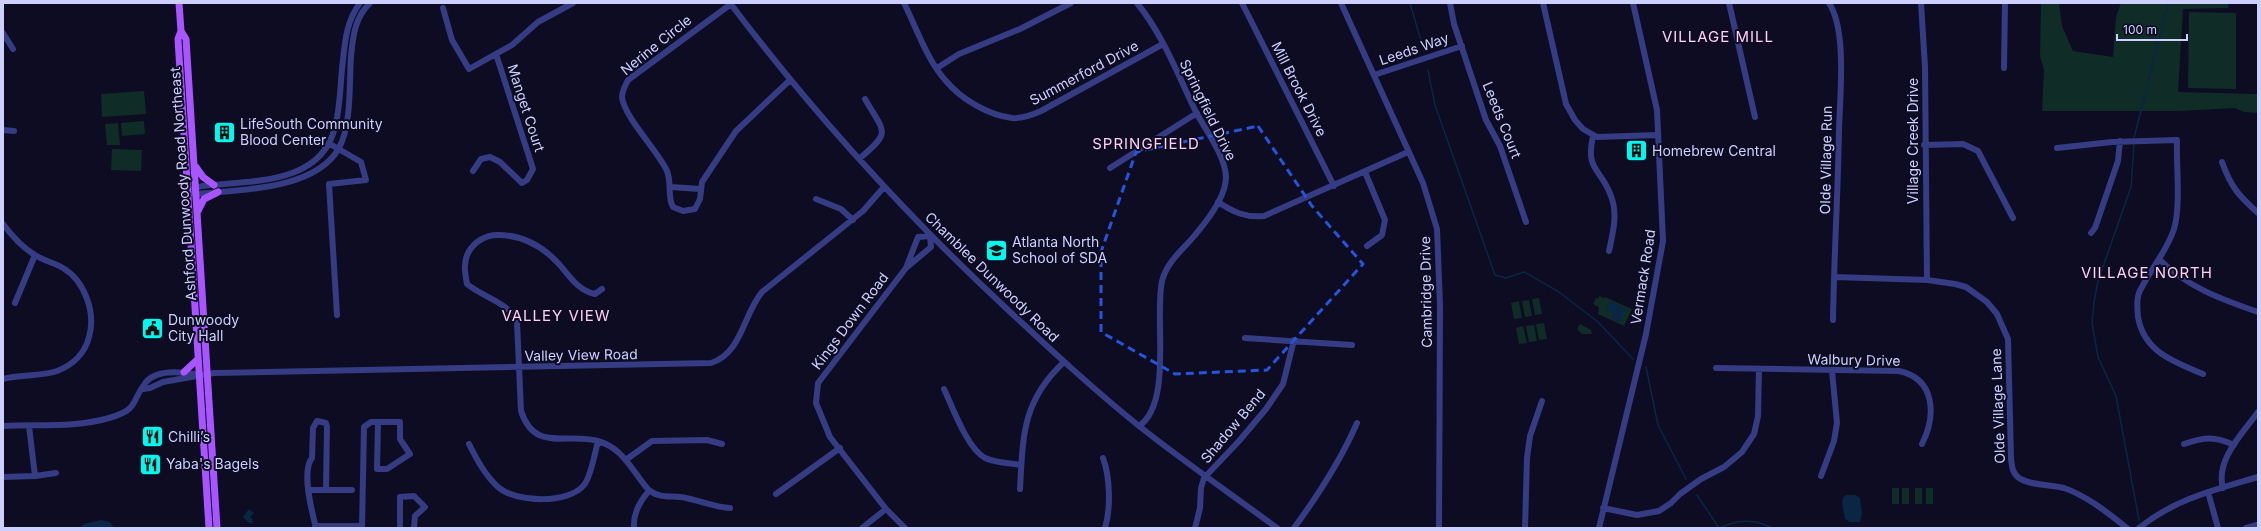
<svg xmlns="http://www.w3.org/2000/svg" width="2261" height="531" viewBox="0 0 2261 531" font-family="Inter,sans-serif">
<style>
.green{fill:#0f2c27}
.water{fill:#092745}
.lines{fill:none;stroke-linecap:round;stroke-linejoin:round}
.stream{stroke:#092745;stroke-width:1.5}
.minor{stroke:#353c84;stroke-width:6}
.major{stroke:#a854ff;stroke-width:7}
.marked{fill:none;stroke:#2654da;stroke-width:3;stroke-dasharray:8 5;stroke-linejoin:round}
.labels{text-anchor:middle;stroke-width:4;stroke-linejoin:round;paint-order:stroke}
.street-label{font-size:14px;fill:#cdcfff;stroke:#0d0c22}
.poi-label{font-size:14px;fill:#cdcfff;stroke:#0d0c22;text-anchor:start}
.neighbourhood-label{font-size:15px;letter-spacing:1px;fill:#ffcff4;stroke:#0d0c22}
</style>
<rect width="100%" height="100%" fill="#0d0c22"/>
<path class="green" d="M 2041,3 L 2059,3 L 2062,26 L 2073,51 L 2113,57 L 2116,17 L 2121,3 L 2229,3 L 2228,8 L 2183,9 L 2178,92 L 2258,94 L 2258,113 L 2244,112 L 2235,108 L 2180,111 L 2042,111 L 2044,70 L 2040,56 Z
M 2189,12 L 2236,13 L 2236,89 L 2188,88 Z
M 144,91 L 146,114 L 102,117 L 101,94 Z
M 144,121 L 145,134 L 122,136 L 121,123 Z
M 118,123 L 120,145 L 107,145 L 105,124 Z
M 112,149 L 142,150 L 141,171 L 111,170 Z
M 1599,296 L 1604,298 L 1605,297 L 1632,309 L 1624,326 L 1598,314 L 1599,307 L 1593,304 L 1596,298 L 1598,299 Z
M 1539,298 L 1542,314 L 1535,315 L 1532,299 Z
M 1529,300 L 1532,316 L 1525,317 L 1522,301 Z
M 1519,301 L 1522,318 L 1514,319 L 1511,303 Z
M 1544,323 L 1547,339 L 1539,340 L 1536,324 Z
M 1580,324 L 1591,330 L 1592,334 L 1582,334 L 1577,329 Z
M 1534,325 L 1537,341 L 1529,342 L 1526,326 Z
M 1523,326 L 1527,343 L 1519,344 L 1516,328 Z
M 1892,488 L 1899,488 L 1899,504 L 1892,504 Z
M 1902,488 L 1909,488 L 1909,504 L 1902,504 Z
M 1915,488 L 1922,488 L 1922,504 L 1915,504 Z
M 1926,488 L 1933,488 L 1933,504 L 1926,504 Z"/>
<path class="water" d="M 1610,301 L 1625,309 L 1619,323 L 1612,319 L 1614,312 L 1606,310 Z
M 1847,495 L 1855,495 L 1860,498 L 1862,514 L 1860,522 L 1850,522 L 1845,519 L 1842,502 L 1844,496 Z
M 249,509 L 254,513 L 250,517 L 252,518 L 253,523 L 249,523 L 243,517 Z
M 101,520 L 110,522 L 114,528 L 79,528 L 84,524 Z"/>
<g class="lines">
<path class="stream" d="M 1410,3 L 1424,51
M 1428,70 L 1435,105 L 1495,275 L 1506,278 L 1524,272 L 1559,292 L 1598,322 L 1633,359
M 2134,138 L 2168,3
M 2134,144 L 2131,187 L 2098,281 L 2094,302 L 2092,323 L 2098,357 L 2116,396 L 2139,520
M 1646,367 L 1658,425 L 1686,479
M 1697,495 L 1719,528
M 1719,528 C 1738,520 1754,518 1772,528"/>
<path class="minor" d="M 730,3 C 813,113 906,215 1007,309 C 1050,349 1093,389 1139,426 C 1183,461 1231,494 1277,528
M 904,3 C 916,27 928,62 946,81 C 961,99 988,115 1012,118 C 1022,119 1032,115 1041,111 L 1163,44
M 1137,3 C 1163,35 1178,75 1196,112 C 1206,131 1225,155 1226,177 C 1226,197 1207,221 1195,235 C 1183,250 1167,261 1162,281 C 1154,318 1173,403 1139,426
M 1242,3 L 1334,186
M 1341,3 L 1423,183 L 1437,229 L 1440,305 L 1439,528
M 1450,3 L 1454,24 L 1486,120 L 1500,146 L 1526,222
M 1543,3 L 1566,104 L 1575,120 L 1583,129 L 1597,137 L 1658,135
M 1729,3 L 1755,117
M 1829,3 C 1847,30 1840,96 1839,129 C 1838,193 1834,256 1833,320
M 1921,3 L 1925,67 L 1927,280
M 731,4 L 628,80 C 625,86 622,91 622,97 C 624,117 658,151 667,171 C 672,183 667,197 673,207 L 683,211 L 695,209 L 700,199 L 702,182 L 736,131 L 789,81
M 443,8 L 452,40 L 469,69 L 512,45 L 538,22 L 573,3
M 3,33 L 13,49
M 937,68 L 959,54 L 1020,29 L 1071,3
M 2004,68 L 2005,3
M 1374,75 L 1462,46
M 3,130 L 14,131
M 1593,136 C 1585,171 1601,168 1611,196 C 1618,214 1613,232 1609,251
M 330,144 L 361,162 L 366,180 L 329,184 L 337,315
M 1924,145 L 1963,144 L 1978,151 L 2013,218
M 2057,148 L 2112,142 L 2177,140 C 2176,164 2181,206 2174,229 C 2167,251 2152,267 2142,287 C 2136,296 2137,306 2138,317 C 2144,352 2174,362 2203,374
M 859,159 C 892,131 885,134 865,99
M 2222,162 C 2231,187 2238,195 2258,213
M 1110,168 L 1197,113
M 473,171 L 481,159 L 490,157 L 500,162 L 522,183 L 527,180 L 533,169 L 496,54
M 1365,172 L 1385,220 L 1382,235 L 1367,246
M 671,187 L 700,189
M 192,189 L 202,186 C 250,180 321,186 335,127 C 341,105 340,82 343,60 C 345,40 347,20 360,3
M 187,192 L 197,194 C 239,190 316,190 339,148 C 352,124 349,83 351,56 C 353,36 355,17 370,3
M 816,199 L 841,209 L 853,220
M 1218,202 C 1233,212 1246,218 1264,216 L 1408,152
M 3,224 C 12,236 23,248 35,255 C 44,261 55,263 63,268 C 85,281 96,313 89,337 C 85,353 73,365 57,371 C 40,377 20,374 3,379
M 2091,233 L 2095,228 L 2118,161 L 2120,141
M 2160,260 C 2187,287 2223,300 2258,312
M 906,268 L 931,247 L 930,236
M 1834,277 L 1927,280 L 1955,284 L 1966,287 L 1987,302 L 1997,314 L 2008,339 L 2011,459 C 2012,466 2012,473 2019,478 C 2031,486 2050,484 2064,488 C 2087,496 2108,513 2127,528
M 602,289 L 595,294 C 578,291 569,275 558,263 C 542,246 521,235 498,235 C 485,235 474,242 468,253 C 463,263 465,273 467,284 C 484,298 507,301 517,322 L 521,411 C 535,453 565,432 598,441 C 619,447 628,463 640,479 C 643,483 646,488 650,491 C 661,499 673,495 686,498 C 701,501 715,507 730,508
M 15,303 L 35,255
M 1245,338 L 1352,345
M 1716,368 L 1899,371 C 1936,379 1936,416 1922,444
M 143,389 L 150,388 L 163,382 L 214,373 L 711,363 C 742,353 743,315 762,292 L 863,211 L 884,187
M 944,389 C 953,408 967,448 985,458 C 996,463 1010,463 1021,465
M 3,426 C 38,424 75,428 109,418 C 140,409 130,402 146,382 C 158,368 184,372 199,375
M 469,444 C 477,460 485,475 498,487 C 516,503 569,504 584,485 C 591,477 595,452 598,441
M 2184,444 C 2204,437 2215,436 2234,445
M 1103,458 C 1110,477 1111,508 1105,528
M 627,459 L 652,441 L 707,440 L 722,444
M 35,476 L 56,473
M 1821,476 L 1834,441 L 1837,423 L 1832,371
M 3,477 L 35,476 L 29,426
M 2223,488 C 2215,460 2243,433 2258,412
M 1020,489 C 1023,436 1022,401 1064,362
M 308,490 L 326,490
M 2208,492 L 2218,528
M 776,494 L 840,448
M 1603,508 L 1637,515 L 1659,511 L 1671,503 L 1680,494 L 1701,479 L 1724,467 L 1742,452 L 1754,434 L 1758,416 L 1759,369
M 315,526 L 362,526
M 316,528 C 312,512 301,471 312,458 L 313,428 L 317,421 L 326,423 L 327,427 L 326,490 L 352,490
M 362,528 L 364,427 L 371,422 L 400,422 L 400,439 L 410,454 L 387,469 L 377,469 L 378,422
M 400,528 L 400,497 L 414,496 L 425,507 L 415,516 L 414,528
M 634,528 C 633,513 639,502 649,491
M 862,528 L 886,509
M 905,528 L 886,509 L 830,437 L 816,403 L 818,383 L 906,268 L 918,237 L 930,236
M 1195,528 L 1200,508 L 1201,488 L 1204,478 L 1239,441 L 1266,409 L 1283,384 L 1294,340
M 1294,528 C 1319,494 1340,462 1357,423
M 1525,528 L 1527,458 L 1530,436 L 1542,401
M 1599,528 L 1646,334 L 1663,241 L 1657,110 L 1633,3
M 2139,528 C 2175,499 2214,490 2258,477
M 2246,528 L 2257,525"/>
<path class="major" d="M 179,3 L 181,31 L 178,39 L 209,528
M 181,31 L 186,39 L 217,528
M 196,167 L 203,177 L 214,185
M 198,211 L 204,199 L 218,192
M 184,372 L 198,359"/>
</g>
<path class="marked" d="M 1258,126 L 1312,206 L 1363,264 L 1267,370 L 1175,374 L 1101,332 L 1101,252 L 1136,152 Z"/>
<defs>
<symbol id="building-square" viewBox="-11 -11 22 22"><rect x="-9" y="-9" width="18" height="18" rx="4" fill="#00f8ef" stroke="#0d0c22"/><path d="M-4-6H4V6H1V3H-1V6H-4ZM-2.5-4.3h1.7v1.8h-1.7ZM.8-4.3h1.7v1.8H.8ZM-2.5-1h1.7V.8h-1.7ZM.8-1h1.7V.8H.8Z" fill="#111"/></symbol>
<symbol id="school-square" viewBox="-11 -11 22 22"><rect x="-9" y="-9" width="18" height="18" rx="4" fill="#00f8ef" stroke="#0d0c22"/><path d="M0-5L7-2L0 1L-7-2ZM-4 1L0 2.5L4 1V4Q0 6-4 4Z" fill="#111"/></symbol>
<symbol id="civic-square" viewBox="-11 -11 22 22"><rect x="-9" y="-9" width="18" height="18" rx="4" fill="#00f8ef" stroke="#0d0c22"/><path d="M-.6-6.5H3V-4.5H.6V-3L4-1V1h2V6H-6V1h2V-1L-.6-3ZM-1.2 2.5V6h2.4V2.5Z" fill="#111"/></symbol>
<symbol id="restaurant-square" viewBox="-11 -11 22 22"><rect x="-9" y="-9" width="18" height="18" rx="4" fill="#00f8ef" stroke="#0d0c22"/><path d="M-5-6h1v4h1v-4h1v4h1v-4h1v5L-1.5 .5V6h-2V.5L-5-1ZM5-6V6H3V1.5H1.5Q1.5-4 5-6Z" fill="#111"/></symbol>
</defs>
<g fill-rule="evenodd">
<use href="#building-square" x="212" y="120" width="25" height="25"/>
<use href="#building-square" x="1624" y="138" width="25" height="25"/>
<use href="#school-square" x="984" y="238" width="25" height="25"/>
<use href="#civic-square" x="140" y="316" width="25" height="25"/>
<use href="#restaurant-square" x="140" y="424" width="25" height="25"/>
<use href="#restaurant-square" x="138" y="452" width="25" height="25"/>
</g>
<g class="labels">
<g class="street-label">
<text transform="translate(656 45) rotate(-39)" y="5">Nerine Circle</text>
<text transform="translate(1414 49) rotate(-19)" y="5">Leeds Way</text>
<text transform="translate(1084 73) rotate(-28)" y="5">Summerford Drive</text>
<text transform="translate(1299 89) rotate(63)" y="5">Mill Brook Drive</text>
<text transform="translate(526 108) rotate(72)" y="5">Manget Court</text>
<text transform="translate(1208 110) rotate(64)" y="5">Springfield Drive</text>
<text transform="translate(1502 120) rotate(68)" y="5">Leeds Court</text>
<text transform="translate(1913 141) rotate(-90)" y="5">Village Creek Drive</text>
<text transform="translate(1826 160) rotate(-89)" y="5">Olde Village Run</text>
<text transform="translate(183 184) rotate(-94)" y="5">Ashford Dunwoody Road Northeast</text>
<text transform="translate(992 277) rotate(44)" y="5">Chamblee Dunwoody Road</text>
<text transform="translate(1643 277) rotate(-81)" y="5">Vermack Road</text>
<text transform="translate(1426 292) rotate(-91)" y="5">Cambridge Drive</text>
<text transform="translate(850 321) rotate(-53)" y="5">Kings Down Road</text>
<text transform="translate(581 355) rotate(-1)" y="5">Valley View Road</text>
<text transform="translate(1854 360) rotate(1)" y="5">Walbury Drive</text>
<text transform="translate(1998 406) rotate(-92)" y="5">Olde Village Lane</text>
<text transform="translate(1233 426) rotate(-50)" y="5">Shadow Bend</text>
</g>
<g class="poi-label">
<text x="240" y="129">LifeSouth Community<tspan x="240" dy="16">Blood Center</tspan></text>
<text x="1652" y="156">Homebrew Central</text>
<text x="1012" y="247">Atlanta North<tspan x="1012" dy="16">School of SDA</tspan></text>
<text x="168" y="325">Dunwoody<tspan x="168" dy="16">City Hall</tspan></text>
<text x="168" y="442">Chilli’s</text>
<text x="166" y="469">Yaba's Bagels</text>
</g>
<g class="neighbourhood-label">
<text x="1718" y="42">VILLAGE MILL</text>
<text x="1146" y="149">SPRINGFIELD</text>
<text x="2147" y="278">VILLAGE NORTH</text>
<text x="556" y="321">VALLEY VIEW</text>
</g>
</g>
<rect width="2261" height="531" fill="none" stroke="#cdcfff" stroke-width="8"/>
<path d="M2117 34v6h70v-6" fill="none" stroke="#cdcfff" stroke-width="2"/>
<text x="2123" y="34" font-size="12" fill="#cdcfff" stroke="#0d0c22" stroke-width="3" paint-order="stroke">100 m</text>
</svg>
